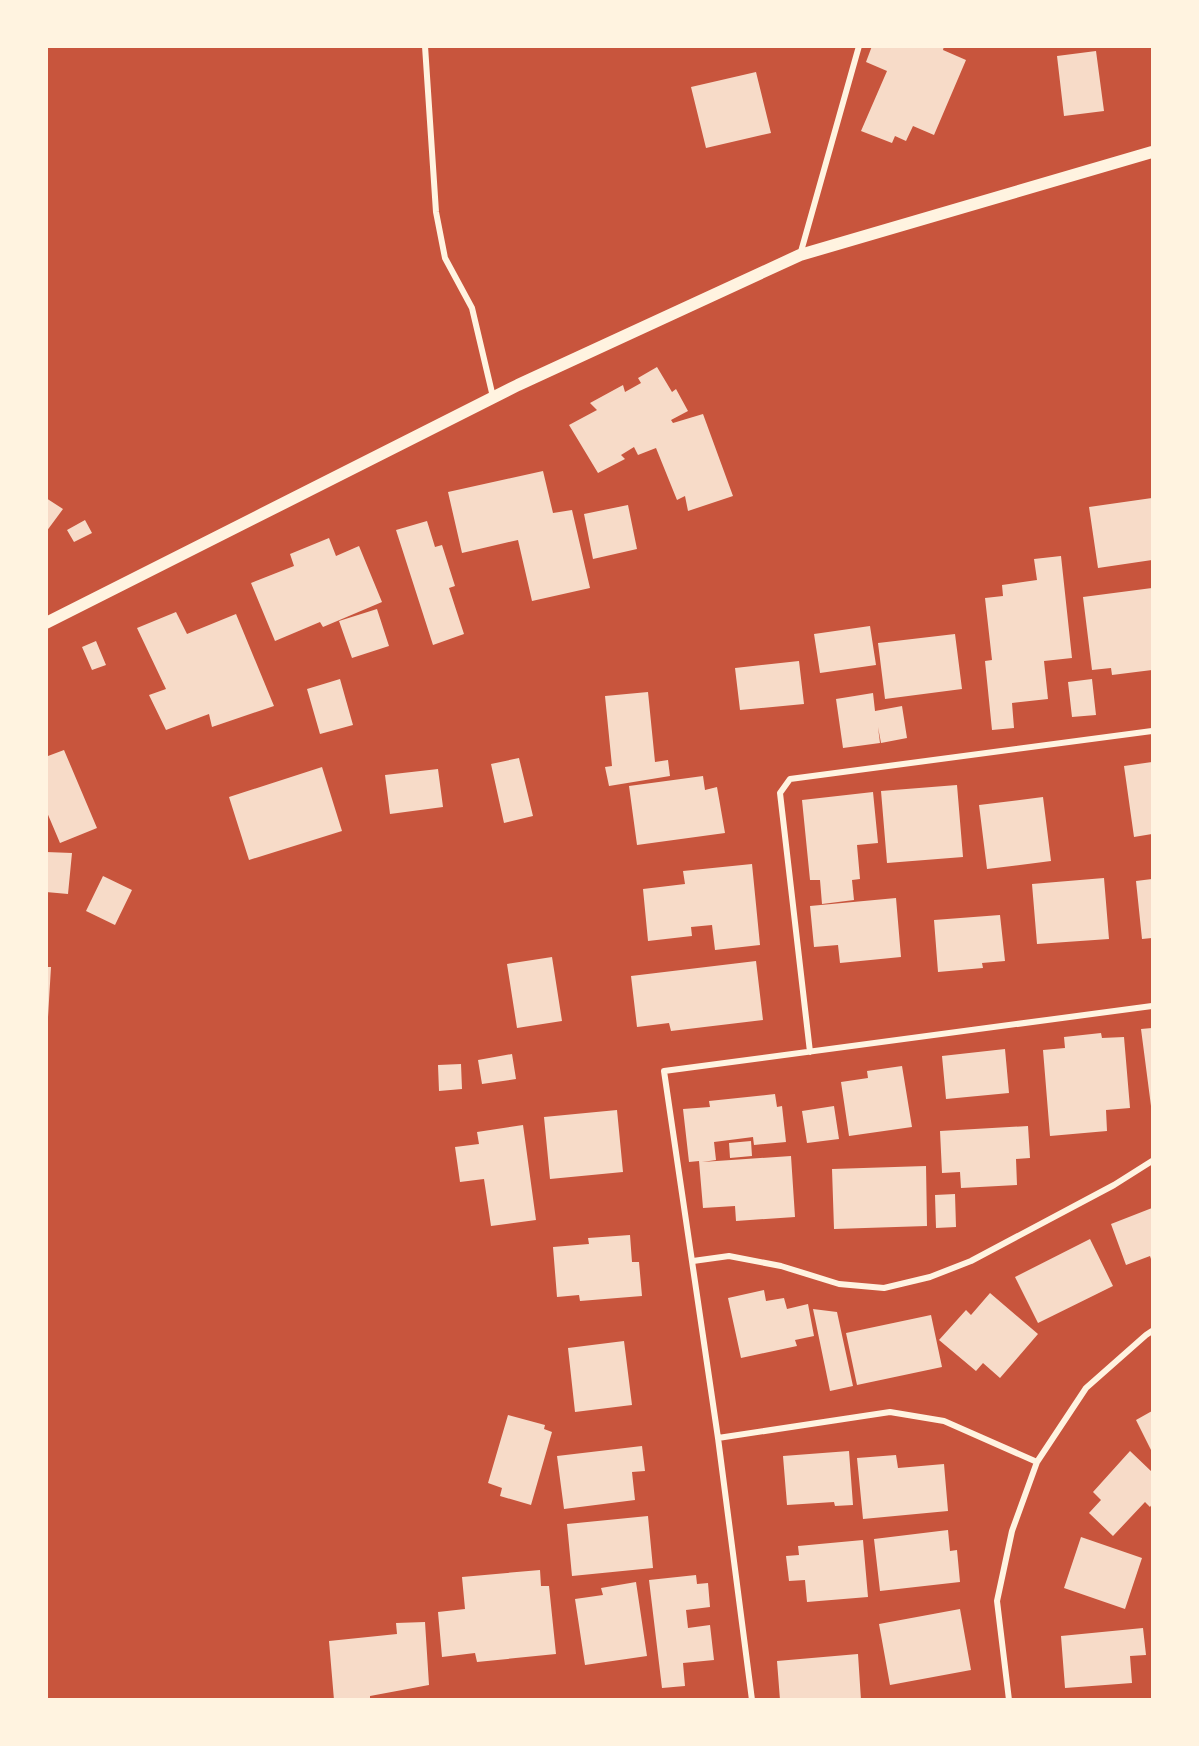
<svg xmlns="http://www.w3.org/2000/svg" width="1199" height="1746" viewBox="0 0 1199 1746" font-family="'PT Sans',sans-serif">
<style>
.building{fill:#f7dbc8}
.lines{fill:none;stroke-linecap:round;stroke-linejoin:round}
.minor{stroke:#fff3e0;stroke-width:6}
.secondary{stroke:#fff3e0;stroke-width:12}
</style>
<rect width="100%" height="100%" fill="#c8553d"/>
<path class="building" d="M 872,46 L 944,46 L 943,50 L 966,60 L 934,135 L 913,126 L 906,141 L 895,136 L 892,143 L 861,131 L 887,71 L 866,62 Z
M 1096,51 L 1104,111 L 1064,116 L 1057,56 Z
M 756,72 L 771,133 L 706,148 L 691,87 Z
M 657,367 L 672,392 L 676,389 L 688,411 L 671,420 L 673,423 L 703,414 L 733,496 L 688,511 L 685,496 L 677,500 L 656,448 L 638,455 L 634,447 L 621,455 L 625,459 L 598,473 L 569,425 L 597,410 L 590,403 L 623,385 L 625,392 L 641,383 L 638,378 Z
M 543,471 L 553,513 L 572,510 L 590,588 L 532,601 L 518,540 L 462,553 L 448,492 Z
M 46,498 L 63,509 L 46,532 Z
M 1152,498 L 1152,560 L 1098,568 L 1089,507 Z
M 628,505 L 637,549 L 593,559 L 584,514 Z
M 85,520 L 92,533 L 74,542 L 67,530 Z
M 427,521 L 435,547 L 442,545 L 455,586 L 449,588 L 464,634 L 433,645 L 396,530 Z
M 329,538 L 336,556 L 359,546 L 382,602 L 323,627 L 320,622 L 275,641 L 251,583 L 294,566 L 290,554 Z
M 1061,556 L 1072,658 L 1044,661 L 1048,699 L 1012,703 L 1014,728 L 992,730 L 985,661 L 992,660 L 985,598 L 1003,596 L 1002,585 L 1037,580 L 1034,559 Z
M 1152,588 L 1152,670 L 1112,675 L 1111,668 L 1092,670 L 1083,597 Z
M 377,609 L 389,646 L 352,658 L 339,621 Z
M 176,612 L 187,634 L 236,614 L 274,706 L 212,727 L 209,714 L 166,730 L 149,695 L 166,689 L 137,628 Z
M 870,626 L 876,665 L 820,673 L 814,634 Z
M 955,634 L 962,689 L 885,699 L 878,643 Z
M 96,641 L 106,665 L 92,670 L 82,647 Z
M 799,661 L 804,704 L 740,710 L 735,668 Z
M 340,679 L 353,725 L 320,734 L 307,689 Z
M 1092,679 L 1096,715 L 1072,717 L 1068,682 Z
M 648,692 L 655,762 L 668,760 L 670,776 L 609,786 L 605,767 L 612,766 L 605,696 Z
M 873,693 L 875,711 L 902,706 L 907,738 L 881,743 L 878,727 L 880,743 L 843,748 L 836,699 Z
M 64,750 L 97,828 L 60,843 L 46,810 L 46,752 L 48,756 Z
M 519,758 L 533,816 L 504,823 L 491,764 Z
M 1152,762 L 1152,834 L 1134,837 L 1124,766 Z
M 322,767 L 342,831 L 249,860 L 229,797 Z
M 438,769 L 443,807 L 390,814 L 385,775 Z
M 703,776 L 705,790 L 717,787 L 725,833 L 637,845 L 629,786 Z
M 957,785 L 963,857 L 887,863 L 881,791 Z
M 873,792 L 878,843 L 857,845 L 860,879 L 852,880 L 854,900 L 822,904 L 820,880 L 810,880 L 802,800 Z
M 1043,797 L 1051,861 L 987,869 L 979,805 Z
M 46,852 L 72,853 L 68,894 L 46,892 Z
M 752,864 L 760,945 L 715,950 L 712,925 L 691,927 L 692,936 L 648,941 L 643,889 L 685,884 L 683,871 Z
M 103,876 L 132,890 L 115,925 L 86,911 Z
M 1104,878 L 1109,939 L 1037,944 L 1032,884 Z
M 1152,879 L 1152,938 L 1142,939 L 1136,881 Z
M 896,898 L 901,957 L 840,963 L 838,945 L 814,947 L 810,906 Z
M 1000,915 L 1005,961 L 982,963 L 983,968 L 938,972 L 934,920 Z
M 552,957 L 562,1021 L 517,1028 L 507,964 Z
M 756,961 L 763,1020 L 671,1031 L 669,1023 L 637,1027 L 631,976 Z
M 46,967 L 51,967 L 48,1017 L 46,1017 Z
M 1152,1028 L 1152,1106 L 1151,1106 L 1141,1029 Z
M 1101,1033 L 1102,1038 L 1124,1037 L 1130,1108 L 1106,1110 L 1107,1131 L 1050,1136 L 1043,1050 L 1065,1048 L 1064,1037 Z
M 1005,1049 L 1009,1093 L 946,1099 L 942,1056 Z
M 512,1054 L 516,1079 L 482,1084 L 478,1060 Z
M 461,1064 L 462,1089 L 439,1091 L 438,1065 Z
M 902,1066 L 912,1127 L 849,1136 L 841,1082 L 868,1078 L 867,1071 Z
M 775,1094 L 777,1107 L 782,1106 L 786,1142 L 754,1145 L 753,1137 L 714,1142 L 716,1160 L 702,1162 L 791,1156 L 795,1217 L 736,1221 L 735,1206 L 703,1208 L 699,1161 L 689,1162 L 683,1109 L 710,1107 L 709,1101 Z
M 834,1106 L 839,1139 L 807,1143 L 802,1111 Z
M 617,1110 L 623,1172 L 550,1179 L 544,1117 Z
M 523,1125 L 536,1220 L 491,1226 L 484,1179 L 460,1182 L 455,1147 L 479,1144 L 477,1132 Z
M 1028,1126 L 1030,1158 L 1016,1159 L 1017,1185 L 961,1188 L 960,1172 L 942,1173 L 940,1131 Z
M 751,1141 L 752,1156 L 730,1158 L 729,1143 Z
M 926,1166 L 927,1226 L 834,1229 L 832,1169 Z
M 955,1194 L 956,1227 L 936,1228 L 935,1195 Z
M 1152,1208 L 1152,1262 L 1150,1256 L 1126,1265 L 1111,1224 Z
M 630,1235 L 632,1262 L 639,1262 L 642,1296 L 580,1301 L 579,1295 L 557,1297 L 553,1247 L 589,1244 L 588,1238 Z
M 1090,1239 L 1113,1286 L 1038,1323 L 1015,1277 Z
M 764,1290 L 766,1301 L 784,1298 L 787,1309 L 808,1304 L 814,1336 L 795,1340 L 797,1346 L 741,1358 L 728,1298 Z
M 990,1293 L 1038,1334 L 1000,1378 L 983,1363 L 976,1371 L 939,1340 L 966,1310 L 971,1315 Z
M 813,1309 L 837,1312 L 853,1386 L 830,1391 Z
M 931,1315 L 942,1367 L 857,1385 L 846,1333 Z
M 624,1341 L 632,1405 L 575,1412 L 568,1348 Z
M 1152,1411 L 1152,1452 L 1136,1420 Z
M 508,1415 L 545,1425 L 544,1429 L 552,1432 L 531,1505 L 500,1496 L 502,1488 L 488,1483 Z
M 642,1446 L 645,1471 L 632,1472 L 635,1500 L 564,1509 L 557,1456 Z
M 849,1451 L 853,1505 L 835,1506 L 834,1502 L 787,1505 L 783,1456 Z
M 1130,1451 L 1152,1472 L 1152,1504 L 1150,1507 L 1145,1502 L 1113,1536 L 1089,1513 L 1101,1500 L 1093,1492 Z
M 896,1455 L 898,1468 L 944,1464 L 948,1511 L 863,1519 L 857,1458 Z
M 648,1516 L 653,1568 L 572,1576 L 567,1524 Z
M 948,1530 L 950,1551 L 957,1550 L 960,1582 L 880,1591 L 874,1539 Z
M 1081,1537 L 1142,1558 L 1125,1609 L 1064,1588 Z
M 863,1540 L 868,1597 L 807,1602 L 805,1580 L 789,1581 L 786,1556 L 799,1555 L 798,1546 Z
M 540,1570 L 541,1586 L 549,1586 L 556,1654 L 477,1662 L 475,1653 L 442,1657 L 438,1612 L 465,1609 L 462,1577 Z
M 696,1575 L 697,1584 L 708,1583 L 710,1607 L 686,1610 L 688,1628 L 710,1625 L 714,1660 L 683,1663 L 685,1686 L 662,1688 L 649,1580 Z
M 636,1582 L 647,1656 L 585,1665 L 575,1599 L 603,1595 L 601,1588 Z
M 960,1609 L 971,1670 L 890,1685 L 879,1624 Z
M 425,1622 L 429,1685 L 370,1696 L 370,1700 L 334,1700 L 329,1641 L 397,1634 L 396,1623 Z
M 1143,1628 L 1146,1655 L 1130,1656 L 1132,1683 L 1065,1688 L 1061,1636 Z
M 858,1654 L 861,1700 L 780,1700 L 777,1661 Z"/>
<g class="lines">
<path class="minor" d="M 425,46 L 436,212 L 445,258 L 472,308 L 493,397
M 800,255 L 859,46
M 810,1052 L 780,793 L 790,779 L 1152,731
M 693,1261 L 729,1256 L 781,1266 L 839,1284 L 884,1288 L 930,1277 L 971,1261 L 1114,1185 L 1152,1161
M 718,1438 L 890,1412 L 944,1421 L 1037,1462
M 752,1700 L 718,1438 L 664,1071 L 1152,1006
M 1009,1700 L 997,1601 L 1012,1531 L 1037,1462 L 1086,1388 L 1146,1335 L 1152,1331"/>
<path class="secondary" d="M 46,623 L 518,385 L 800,255 L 1152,152"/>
</g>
<rect width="1199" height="1746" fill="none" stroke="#fff3e0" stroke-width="96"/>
</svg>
